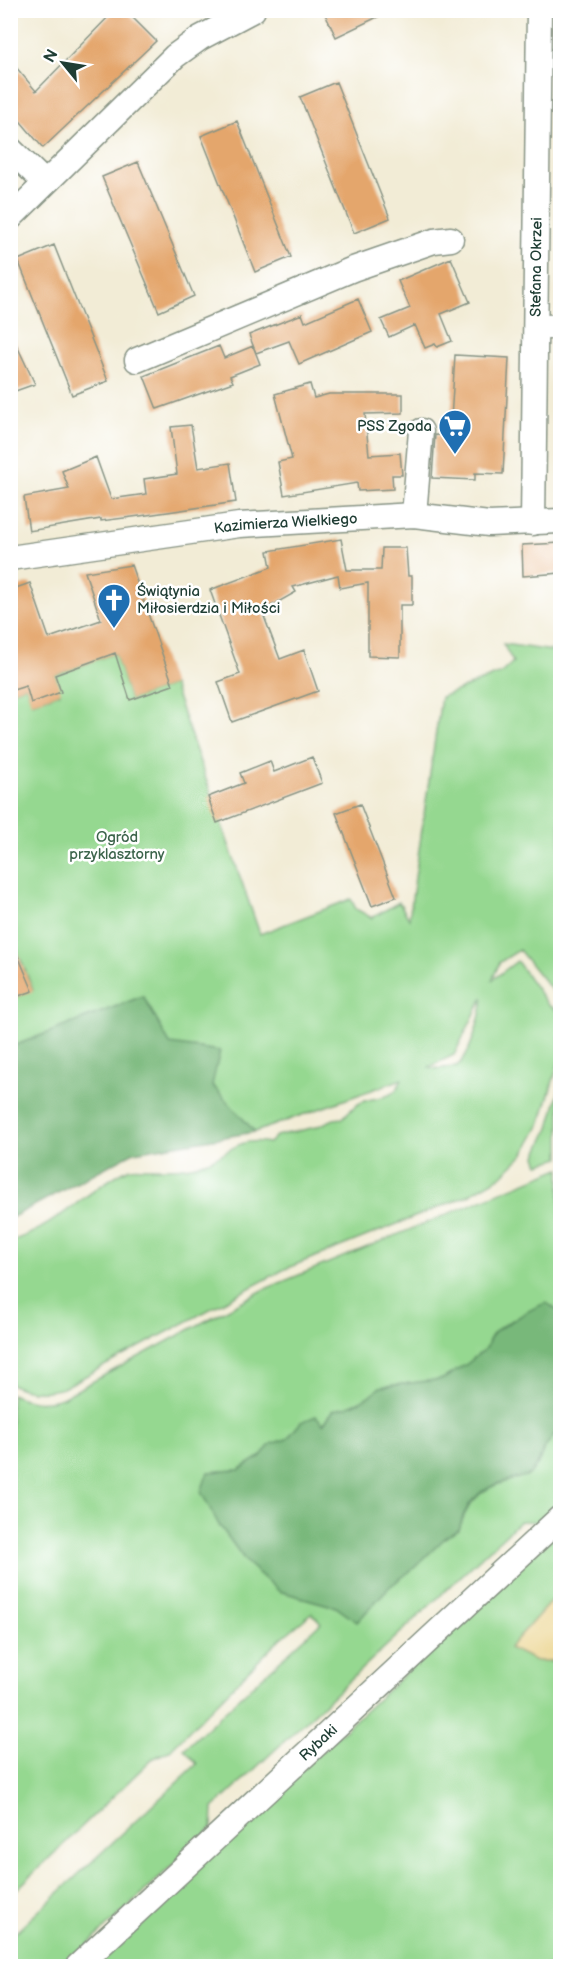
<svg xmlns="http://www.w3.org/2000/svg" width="571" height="1977" viewBox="0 0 571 1977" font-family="'Balsamiq Sans',sans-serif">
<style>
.green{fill:#95d890;stroke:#5a8a62;stroke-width:1.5;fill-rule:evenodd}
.forest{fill:#78b87a;stroke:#4c7a57;stroke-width:1.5}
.sand{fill:#eeda9e;stroke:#868c69;stroke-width:1.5}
.building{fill:#e4a66c}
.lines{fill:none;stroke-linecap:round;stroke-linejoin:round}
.minor-casing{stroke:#889485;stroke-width:27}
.minor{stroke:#fff;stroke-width:24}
.labels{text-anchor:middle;stroke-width:5;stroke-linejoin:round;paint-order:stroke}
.street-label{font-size:15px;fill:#1f3d34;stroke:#fff}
.poi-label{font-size:15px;fill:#1f3d34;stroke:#fff;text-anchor:end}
.park-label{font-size:15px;fill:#3c644b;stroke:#fff}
</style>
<rect width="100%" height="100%" fill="#fff"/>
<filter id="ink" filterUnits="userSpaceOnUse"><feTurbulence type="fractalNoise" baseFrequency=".0167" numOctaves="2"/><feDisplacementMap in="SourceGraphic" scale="12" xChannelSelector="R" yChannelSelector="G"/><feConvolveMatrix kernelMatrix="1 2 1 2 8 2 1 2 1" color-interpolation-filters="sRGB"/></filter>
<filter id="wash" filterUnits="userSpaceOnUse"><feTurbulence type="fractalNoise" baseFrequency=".008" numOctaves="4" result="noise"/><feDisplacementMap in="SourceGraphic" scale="24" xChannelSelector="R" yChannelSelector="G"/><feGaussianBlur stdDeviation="1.35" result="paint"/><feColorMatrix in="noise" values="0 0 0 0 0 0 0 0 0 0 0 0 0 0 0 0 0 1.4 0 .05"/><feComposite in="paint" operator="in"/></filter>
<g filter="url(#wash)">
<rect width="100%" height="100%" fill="#f2ecd6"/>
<path class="green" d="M 503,644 L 560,652 L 560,1000 L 519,950 L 500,962 L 492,980 L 517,961 L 548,1005 L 560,1012 L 560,1058 L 540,1124 L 523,1155 L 500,1177 L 467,1196 L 285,1269 L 63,1388 C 45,1393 27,1393 11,1384 L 11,1241 C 59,1226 86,1190 128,1169 C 133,1166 140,1168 146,1168 C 164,1168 188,1169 205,1162 C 230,1153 239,1136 269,1143 L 276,1136 L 316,1127 L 334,1119 L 343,1118 C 348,1112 354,1106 362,1102 C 379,1095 393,1102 402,1079 L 255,1132 L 212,1085 L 170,1044 L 143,996 L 11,1047 L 11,999 L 33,990 L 11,934 L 11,691 L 26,686 L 32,703 L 60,693 L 55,675 L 115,653 L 130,700 L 173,685 L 260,934 L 351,899 L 356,909 L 372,918 L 399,902 L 409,919 L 441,697 L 501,673 L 513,662 ZM 483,997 C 482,1011 471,1055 458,1065 C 454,1067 448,1068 444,1068 C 438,1069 435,1069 429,1067 L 454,1055 Z
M 560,1088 L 560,1158 L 539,1164 L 536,1156 L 549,1128 Z
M 560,1168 L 560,1313 L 553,1306 C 531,1314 492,1320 487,1347 L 467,1364 L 443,1379 L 380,1387 C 368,1399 350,1407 334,1410 L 323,1424 L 301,1422 L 287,1439 L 271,1444 L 260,1457 L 239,1470 L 208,1472 L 218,1523 L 247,1563 L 279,1591 L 336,1607 L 357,1622 L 388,1588 L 414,1568 L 447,1536 L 459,1530 C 465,1508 476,1491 499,1484 C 512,1480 526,1476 536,1466 C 540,1462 541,1454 544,1449 C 548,1441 555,1434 560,1427 L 560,1505 L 542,1522 L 520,1521 L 213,1808 L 212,1828 L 65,1966 L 11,1966 L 11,1931 L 14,1934 L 197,1764 L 184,1749 L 321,1623 L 312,1613 L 278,1641 L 169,1751 L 152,1759 L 11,1895 L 11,1394 C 29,1402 43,1404 62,1398 L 265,1289 Z
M 560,1529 L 560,1591 L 555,1596 L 550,1662 L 560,1661 L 560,1966 L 91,1966 Z"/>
<path class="forest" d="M 143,996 L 170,1044 L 220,1051 L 212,1085 L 255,1132 L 134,1152 L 11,1218 L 11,1047 Z
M 547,1303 L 560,1313 L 560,1427 L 544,1449 L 537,1465 L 529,1475 L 496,1484 L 481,1492 L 470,1503 L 463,1516 L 459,1530 L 447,1536 L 414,1568 L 388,1588 L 357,1622 L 336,1607 L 279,1591 L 247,1563 L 218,1523 L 201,1492 L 208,1472 L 239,1470 L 260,1457 L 271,1444 L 287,1439 L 301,1422 L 316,1416 L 323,1424 L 334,1410 C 350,1407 368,1399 380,1387 L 443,1379 L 467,1364 L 487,1347 C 490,1331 503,1326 517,1318 C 527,1312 535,1306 547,1303 Z"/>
<path class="sand" d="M 560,1591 L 560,1661 L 536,1661 L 509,1648 Z"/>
<g id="blocks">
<path class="building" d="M 115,10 L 125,10 L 156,41 L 43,148 L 10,109 L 10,60 L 36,91 Z
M 323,10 L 392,10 L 336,37 Z
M 336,82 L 390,218 L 354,233 L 300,97 Z
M 237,121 L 291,257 L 255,272 L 201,136 Z
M 138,162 L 194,296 L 159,312 L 102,177 Z
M 54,245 L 108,381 L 72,395 L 18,260 Z
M 451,258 L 470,302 L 441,314 L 452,341 L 437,347 L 435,344 L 425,348 L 415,325 L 389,337 L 381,320 L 410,308 L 398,281 Z
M 358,299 L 372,332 L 299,364 L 289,341 L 256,353 L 249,335 L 302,314 L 305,322 Z
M 10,331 L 35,384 L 10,393 Z
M 219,346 L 224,358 L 253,346 L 260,364 L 230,376 L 233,382 L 157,409 L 144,376 Z
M 455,355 L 509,358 L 503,474 L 475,473 L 475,480 L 432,478 L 435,435 L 450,436 Z
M 310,384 L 314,398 L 329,394 L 403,394 L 403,413 L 365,414 L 369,455 L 400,453 L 402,475 L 392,475 L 393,489 L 358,491 L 357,483 L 284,495 L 278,462 L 292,459 L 275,394 Z
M 191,425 L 198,468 L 230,463 L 236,502 L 140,516 L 101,521 L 101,519 L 29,531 L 24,497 L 69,489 L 62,471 L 96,457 L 111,499 L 146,494 L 144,479 L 177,474 L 171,427 Z
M 341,539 L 347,570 L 381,570 L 382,548 L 406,548 L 408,576 L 412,576 L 412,605 L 400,605 L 400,657 L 368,656 L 368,583 L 340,588 L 338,575 L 293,587 L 296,592 L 262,611 L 280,659 L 304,650 L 318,691 L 232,722 L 218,682 L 240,674 L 210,590 L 271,567 L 268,551 Z
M 561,543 L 561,573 L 523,576 L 522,545 Z
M 131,565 L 173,685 L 130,700 L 115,653 L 55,675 L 61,692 L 31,703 L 26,686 L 10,691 L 10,590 L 30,583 L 49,638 L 101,620 L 85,572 Z
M 312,757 L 322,783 L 217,823 L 208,797 L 244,783 L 240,773 L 270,761 L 274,772 Z
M 360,804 L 396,897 L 372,906 L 336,813 Z
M 10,937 L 33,991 L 10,999 Z"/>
</g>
</g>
<g filter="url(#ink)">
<use href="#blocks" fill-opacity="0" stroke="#889485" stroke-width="1.5"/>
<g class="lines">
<defs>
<g id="minor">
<path d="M 10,149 L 45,183"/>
<path d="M 10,218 L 175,56 L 200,38 L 253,10"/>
<path d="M 536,328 L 560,326"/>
<path d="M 137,360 L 353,269 L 434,241 L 451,239"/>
<path d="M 414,515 L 421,431"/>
<path id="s1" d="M 533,523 L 539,10"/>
<path id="s2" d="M 10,558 L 239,525 L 414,515 L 489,524 L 560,521"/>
<path id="s3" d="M 78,1966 L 560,1518"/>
</g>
</defs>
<use href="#minor" class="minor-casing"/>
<use href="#minor" class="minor"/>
</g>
</g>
<defs>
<symbol id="supermarket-pin" viewBox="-11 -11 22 30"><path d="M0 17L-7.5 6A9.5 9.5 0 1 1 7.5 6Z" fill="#1f6fb2" stroke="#fff"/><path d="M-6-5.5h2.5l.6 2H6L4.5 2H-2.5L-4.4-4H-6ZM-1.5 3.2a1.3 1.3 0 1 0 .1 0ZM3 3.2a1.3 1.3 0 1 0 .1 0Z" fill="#fff"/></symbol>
<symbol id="church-pin" viewBox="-11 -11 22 30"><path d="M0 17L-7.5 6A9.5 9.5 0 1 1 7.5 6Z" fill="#1f6fb2" stroke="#fff"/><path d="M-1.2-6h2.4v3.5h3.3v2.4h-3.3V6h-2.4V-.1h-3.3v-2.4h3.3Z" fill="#fff"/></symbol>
</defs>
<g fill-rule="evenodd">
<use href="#supermarket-pin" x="436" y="407" width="38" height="52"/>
<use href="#church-pin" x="95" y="581" width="38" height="52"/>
</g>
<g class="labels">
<g class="street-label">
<text dy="5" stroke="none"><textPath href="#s1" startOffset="256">Stefana Okrzei</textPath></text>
<text dy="5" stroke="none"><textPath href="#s2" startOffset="278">Kazimierza Wielkiego</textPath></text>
<text dy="5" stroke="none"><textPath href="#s3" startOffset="328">Rybaki</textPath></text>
</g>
<g class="poi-label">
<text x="432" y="431">PSS Zgoda</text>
<text x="137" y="596" text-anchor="start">Świątynia<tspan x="137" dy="17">Miłosierdzia i Miłości</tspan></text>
</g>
<g class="park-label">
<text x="117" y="842">Ogród<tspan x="117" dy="17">przyklasztorny</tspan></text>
</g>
</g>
<rect width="571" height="1977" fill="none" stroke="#fff" stroke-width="36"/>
<g transform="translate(63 63) rotate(300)" stroke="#ffffff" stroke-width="4.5" paint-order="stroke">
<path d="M0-4.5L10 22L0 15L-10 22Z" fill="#1f3d34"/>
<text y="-9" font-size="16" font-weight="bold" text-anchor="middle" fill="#1f3d34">N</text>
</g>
</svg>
